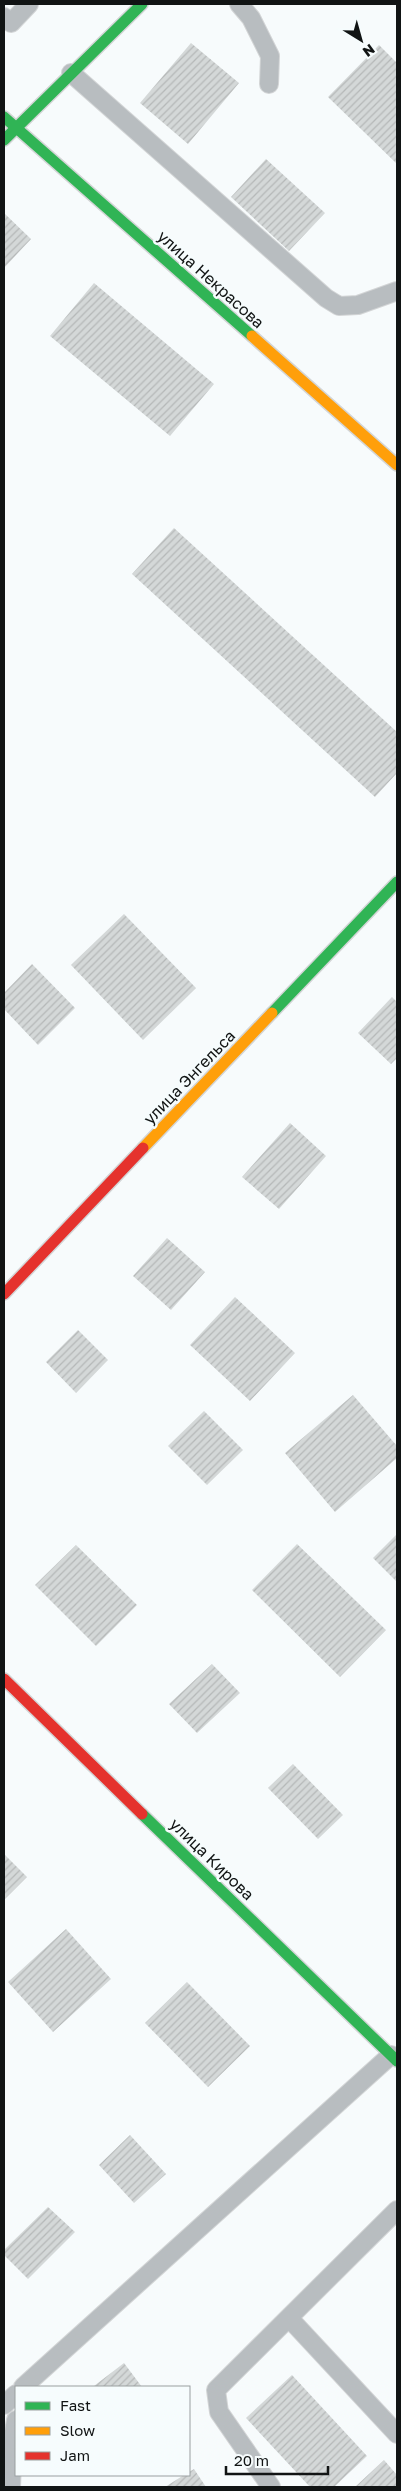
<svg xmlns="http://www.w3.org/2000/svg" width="401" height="2491" viewBox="0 0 401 2491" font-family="'Golos Text',sans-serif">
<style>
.building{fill:url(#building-hatch)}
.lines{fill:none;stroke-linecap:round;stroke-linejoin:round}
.lane-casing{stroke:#d3d5d6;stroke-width:20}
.fast-casing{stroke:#d3d5d6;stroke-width:14}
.slow-casing{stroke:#d3d5d6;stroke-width:14}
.jam-casing{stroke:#d3d5d6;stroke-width:14}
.lane{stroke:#b8bdc0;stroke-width:18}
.fast{stroke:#30b455;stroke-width:11}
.slow{stroke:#ff9f0a;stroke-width:11}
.jam{stroke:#e5322d;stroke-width:11}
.labels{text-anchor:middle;stroke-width:5;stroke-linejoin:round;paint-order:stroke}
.street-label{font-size:16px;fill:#111414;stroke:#f6fcfd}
</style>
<defs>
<pattern id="building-hatch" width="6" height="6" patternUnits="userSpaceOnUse" patternTransform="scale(1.25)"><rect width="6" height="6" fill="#d4d8d8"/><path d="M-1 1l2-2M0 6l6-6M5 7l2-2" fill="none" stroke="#b5b8b8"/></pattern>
</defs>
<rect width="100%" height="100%" fill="#f7fbfc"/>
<path class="building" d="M 191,43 L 239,83 L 188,144 L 140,103 Z
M 379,45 L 397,63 L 397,164 L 328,97 Z
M 266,159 L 325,213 L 289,251 L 231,197 Z
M 4,213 L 31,239 L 4,268 Z
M 94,283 L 214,384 L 170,436 L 50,336 Z
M 174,528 L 397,732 L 397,773 L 375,797 L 132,574 Z
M 124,914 L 196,988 L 143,1040 L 71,965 Z
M 32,964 L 75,1008 L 38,1045 L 4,1009 L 4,993 Z
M 392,997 L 397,1002 L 397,1058 L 391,1064 L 358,1033 Z
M 290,1123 L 326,1156 L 279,1209 L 242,1177 Z
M 167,1238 L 205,1272 L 171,1310 L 133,1276 Z
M 235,1297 L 295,1353 L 250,1401 L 190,1345 Z
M 78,1330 L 108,1360 L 76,1393 L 46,1362 Z
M 353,1395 L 397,1446 L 397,1458 L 335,1512 L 285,1453 Z
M 204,1411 L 243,1450 L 207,1485 L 168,1446 Z
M 397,1534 L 397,1582 L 373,1558 Z
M 297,1544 L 386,1630 L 340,1677 L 252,1590 Z
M 76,1545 L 137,1605 L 96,1646 L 35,1585 Z
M 212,1664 L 240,1693 L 197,1733 L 169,1704 Z
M 293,1764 L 343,1815 L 318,1839 L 268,1788 Z
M 4,1854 L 27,1877 L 4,1900 Z
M 66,1929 L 111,1979 L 53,2032 L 8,1982 Z
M 187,1982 L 250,2046 L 208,2087 L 145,2023 Z
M 130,2135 L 166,2174 L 134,2203 L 99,2165 Z
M 48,2207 L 75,2232 L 28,2279 L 4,2255 L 4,2250 Z
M 124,2363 L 142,2387 L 96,2387 L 94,2386 Z
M 292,2375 L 367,2456 L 334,2487 L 310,2487 L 246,2418 Z
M 384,2460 L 397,2475 L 397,2487 L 355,2487 Z
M 194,2469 L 206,2487 L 165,2487 L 184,2475 L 189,2475 L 189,2472 Z"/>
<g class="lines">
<defs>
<path id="lane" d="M 239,4 L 251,18 L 270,56 L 269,84
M 4,17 L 11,23 L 29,4
M 71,73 L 326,298 L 339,306 L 358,305 L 397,291
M 289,2318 L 397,2434
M 23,2387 L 391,2055
M 4,2405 L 16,2394
M 11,2487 L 13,2437 L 16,2420
M 271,2487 L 219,2412 L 216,2390 L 397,2210"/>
<path id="fast" d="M 4,117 L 252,336
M 4,140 L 142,4
M 272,1013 L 397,882
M 142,1814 L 397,2061"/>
<path id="slow" d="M 252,336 L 397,465
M 143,1148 L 272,1013"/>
<path id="jam" d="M 4,1294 L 143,1148
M 4,1679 L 142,1814"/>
</defs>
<use href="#lane" class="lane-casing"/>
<use href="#fast" class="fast-casing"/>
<use href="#slow" class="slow-casing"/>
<use href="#jam" class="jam-casing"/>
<use href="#lane" class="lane"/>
<use href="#fast" class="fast"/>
<use href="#slow" class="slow"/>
<use href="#jam" class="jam"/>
</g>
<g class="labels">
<g class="street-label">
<text transform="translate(211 279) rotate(42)" y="6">улица Некрасова</text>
<text transform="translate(189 1077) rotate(-46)" y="6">улица Энгельса</text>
<text transform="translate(212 1859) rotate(44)" y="6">улица Кирова</text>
</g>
</g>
<rect width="401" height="2491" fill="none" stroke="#111414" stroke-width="10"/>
<rect x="15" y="2386" width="175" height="90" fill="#f6fcfd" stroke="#9a9fa0"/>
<rect x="25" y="2402" width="25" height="8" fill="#30b455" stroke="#9a9fa0"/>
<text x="60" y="2411" font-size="15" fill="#111414">Fast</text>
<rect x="25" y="2427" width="25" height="8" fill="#ff9f0a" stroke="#9a9fa0"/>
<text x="60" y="2436" font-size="15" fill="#111414">Slow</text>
<rect x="25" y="2452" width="25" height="8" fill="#e5322d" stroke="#9a9fa0"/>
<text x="60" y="2461" font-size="15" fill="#111414">Jam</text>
<g transform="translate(361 40) rotate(143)" stroke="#f6fcfd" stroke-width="4" paint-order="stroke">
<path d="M0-4L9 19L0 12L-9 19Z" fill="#111414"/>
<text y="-8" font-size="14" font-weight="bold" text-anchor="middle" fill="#111414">N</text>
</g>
<path d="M226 2466v8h102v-8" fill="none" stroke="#111414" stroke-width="2.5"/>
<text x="234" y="2466" font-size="15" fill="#111414" stroke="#f6fcfd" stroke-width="4" paint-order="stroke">20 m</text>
</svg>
